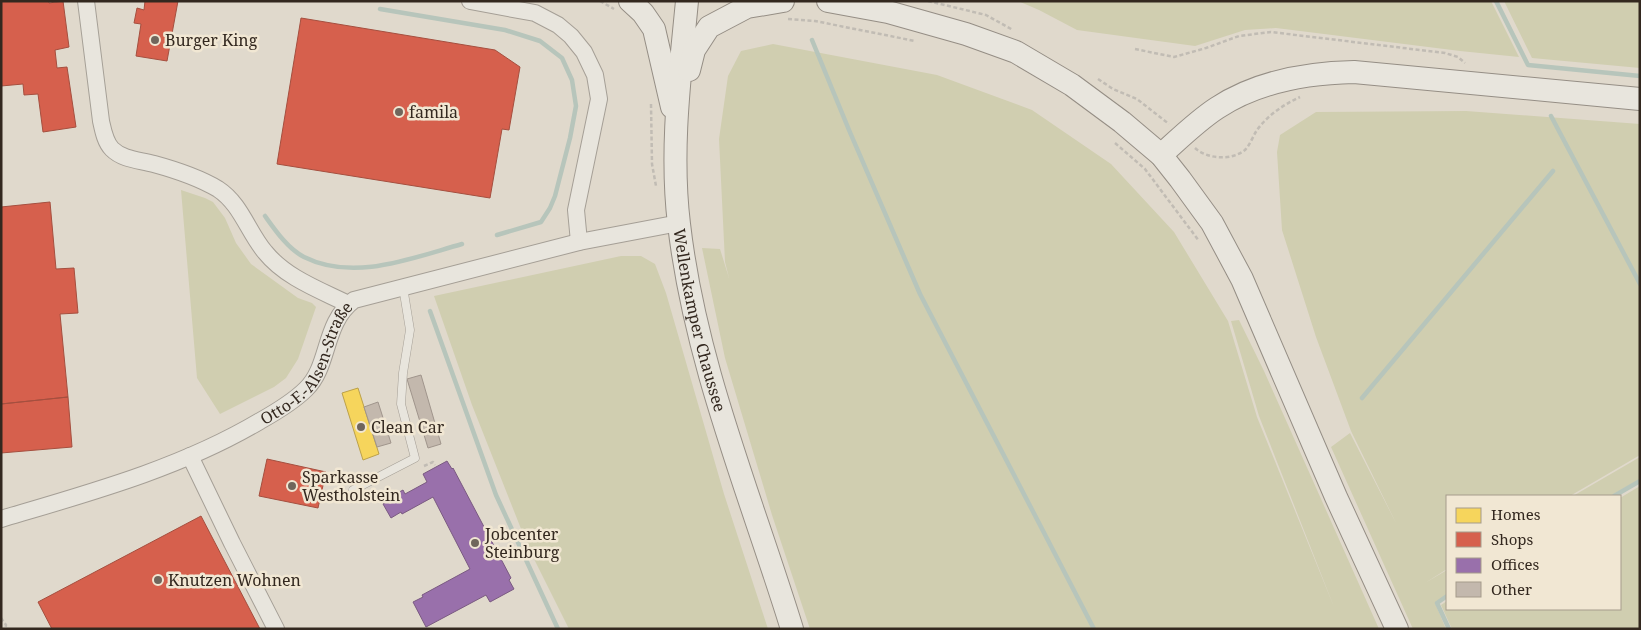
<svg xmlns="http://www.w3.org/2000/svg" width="1641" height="630" viewBox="0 0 1641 630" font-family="'Noto Serif',serif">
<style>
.green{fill:#d0ceb0}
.homes{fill:#f6d55c;stroke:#bca14a}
.shops{fill:#d6604d;stroke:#a54f3f}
.offices{fill:#9970ab;stroke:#7a5a81}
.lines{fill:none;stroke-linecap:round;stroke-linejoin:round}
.stream{stroke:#b7c5bb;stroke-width:4.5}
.building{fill:#c3b8ad;stroke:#a0958c}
.lane-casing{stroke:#a59f96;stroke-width:9}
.street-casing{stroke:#a59f96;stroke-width:18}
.secondary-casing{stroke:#958e85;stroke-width:24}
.path{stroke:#c1bcb4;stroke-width:2.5;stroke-dasharray:4 2.5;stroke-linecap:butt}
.lane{stroke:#e8e5dd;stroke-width:8}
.street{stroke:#e8e5dd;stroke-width:16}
.secondary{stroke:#e8e5dd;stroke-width:22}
.poi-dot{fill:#70665c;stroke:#f1e7d3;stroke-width:2}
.labels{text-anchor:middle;stroke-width:5;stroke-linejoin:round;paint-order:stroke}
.poi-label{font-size:16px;fill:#33281f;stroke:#f1e7d3;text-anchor:start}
.street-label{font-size:16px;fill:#33281f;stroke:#f1e7d3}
</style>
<rect width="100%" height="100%" fill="#e0d9cc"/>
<path class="green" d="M 1018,1 L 1491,1 L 1519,57 L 1460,51 L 1276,28 L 1245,30 L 1195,46 L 1077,30 L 1039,10 Z
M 1504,1 L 1640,1 L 1640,68 L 1532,58 Z
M 773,44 L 937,75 L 1032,110 L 1111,164 L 1174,232 L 1228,321 L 1257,417 L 1334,607 L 1259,416 L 1231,321 L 1239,320 L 1264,371 L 1379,629 L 810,629 L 772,515 L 725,358 L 702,248 L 720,249 L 729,278 L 725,262 L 719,139 L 728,76 L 741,51 Z
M 1466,111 L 1640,124 L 1640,455 L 1570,496 L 1447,496 L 1447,569 L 1425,583 L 1447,570 L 1447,595 L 1435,603 L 1446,629 L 1413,629 L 1331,447 L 1350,433 L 1396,523 L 1351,431 L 1316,337 L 1282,230 L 1277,152 L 1280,135 L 1316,112 Z
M 181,190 L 205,198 L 213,202 L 225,218 L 236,243 L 251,264 L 298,298 L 312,303 L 316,307 L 298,359 L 286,378 L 274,387 L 220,414 L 197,378 Z
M 621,256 L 641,256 L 655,264 L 666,293 L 724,494 L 768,629 L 569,629 L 529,549 L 472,405 L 434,296 Z
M 1640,457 L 1640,479 L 1610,496 L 1573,496 Z
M 1640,486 L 1640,629 L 1452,629 L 1441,605 L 1447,601 L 1447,609 L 1620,609 L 1620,498 Z"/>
<path class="homes" d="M 358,388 L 379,454 L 363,460 L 342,393 Z"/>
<path class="shops" d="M 1,1 L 49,1 L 49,3 L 63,1 L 69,47 L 55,50 L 57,68 L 67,67 L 76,127 L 43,132 L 38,94 L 24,95 L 23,84 L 1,86 Z
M 145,1 L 178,1 L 167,61 L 136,56 L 141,24 L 134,23 L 137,8 L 144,10 Z
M 301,18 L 495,50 L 520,67 L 509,130 L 502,129 L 490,198 L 277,164 Z
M 50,202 L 56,269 L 74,268 L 78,313 L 60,314 L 68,397 L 1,404 L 1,207 Z
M 68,397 L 72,447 L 1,453 L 1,404 Z
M 267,459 L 326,472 L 318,508 L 259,496 Z
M 201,516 L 260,629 L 52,629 L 38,602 Z"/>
<path class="offices" d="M 447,461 L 452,469 L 453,468 L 511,578 L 509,580 L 514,589 L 490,602 L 486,595 L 426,627 L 413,602 L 423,597 L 422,595 L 470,569 L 433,497 L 402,514 L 401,512 L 391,518 L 383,504 L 393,499 L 392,496 L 403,490 L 405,494 L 427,482 L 423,474 Z"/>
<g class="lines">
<path class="stream" d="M 1496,1 L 1528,65 L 1640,76
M 380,9 L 505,30 L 540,41 L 562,58 L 572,80 L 576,106 L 570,138 L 555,196 L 550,208 L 541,222 L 497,235
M 812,40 L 849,130 L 920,294 L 1094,629
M 1551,116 L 1640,284
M 265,216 C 275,230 288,249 304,257 C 354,282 412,258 462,244
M 430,311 L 496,495 L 558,629
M 1362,398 L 1553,171
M 1614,496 L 1640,481
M 1447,596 L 1437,603 L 1449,629"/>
</g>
<path class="building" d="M 421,375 L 441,444 L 428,448 L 407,379 Z
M 378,402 L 391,443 L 377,447 L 364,407 Z"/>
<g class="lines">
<defs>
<path id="lane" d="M 353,490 L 415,458 L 401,404 L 403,373 L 410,330 L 403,287"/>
<g id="street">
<path d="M 86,1 L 101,121 C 103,130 105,142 112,149 C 123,160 140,160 154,164 C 176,170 198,177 218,189 C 241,204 248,232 265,252 C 286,278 320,290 348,304"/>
<path d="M 470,1 L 535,13 L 558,25 L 571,36 L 584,52 L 595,75 L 599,99 L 576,210 L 579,242"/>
<path d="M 190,456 L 232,543 L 276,629"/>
<path id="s1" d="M 1,519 C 89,493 181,468 260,421 C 276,412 293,402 306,389 C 330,366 323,323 354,300 L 579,242 L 679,223"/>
</g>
<g id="secondary">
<path d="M 630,1 L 643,13 L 654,29 L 672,107"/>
<path id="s2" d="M 687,1 C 680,75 670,150 679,224 C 695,364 751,496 792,629"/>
<path d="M 828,1 L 888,12 L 966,34 L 1016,52 L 1072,85 L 1122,122 L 1161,155 L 1180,179 L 1212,223 L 1242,279 L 1336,497 L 1397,629"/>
<path d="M 689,70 L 694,50 L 709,27 L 747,7 L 783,1"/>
<path d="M 1161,155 C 1179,139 1197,121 1217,108 C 1258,81 1306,73 1354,72 L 1640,99"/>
</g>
</defs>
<use href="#lane" class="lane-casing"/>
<use href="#street" class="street-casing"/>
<use href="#secondary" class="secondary-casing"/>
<path class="path" d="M 600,1 L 614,9
M 928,1 L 986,15 L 1013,30
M 788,19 L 815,21 L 915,41
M 1135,49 L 1174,57 L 1206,48 L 1239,36 L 1271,32 L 1445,53 L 1458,57 L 1465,63
M 1098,79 L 1113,89 L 1137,99 L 1169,124
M 651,104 L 652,164 L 656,186
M 1115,143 L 1145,169 L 1199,241
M 1195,148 C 1207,159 1231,161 1245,150 C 1250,145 1253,136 1257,130 C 1268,115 1283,105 1300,97
M 424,466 L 433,462 L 435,465
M 1,618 L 6,625 L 5,629"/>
<use href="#lane" class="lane"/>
<use href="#street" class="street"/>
<use href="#secondary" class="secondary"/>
</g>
<g class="poi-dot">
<circle cx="155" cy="40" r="5"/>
<circle cx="399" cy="112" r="5"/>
<circle cx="361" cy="427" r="5"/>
<circle cx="292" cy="486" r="5"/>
<circle cx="475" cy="543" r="5"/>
<circle cx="158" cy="580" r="5"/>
</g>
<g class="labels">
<g class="poi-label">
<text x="165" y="46">Burger King</text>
<text x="409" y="118">famila</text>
<text x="371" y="433">Clean Car</text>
<text x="302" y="483">Sparkasse<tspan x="302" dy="18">Westholstein</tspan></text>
<text x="485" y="540">Jobcenter<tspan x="485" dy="18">Steinburg</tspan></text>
<text x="168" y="586">Knutzen Wohnen</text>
</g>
<g class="street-label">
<text dy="6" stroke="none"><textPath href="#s2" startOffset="322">Wellenkamper Chaussee</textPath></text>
<text dy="6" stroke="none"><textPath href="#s1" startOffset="355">Otto-F.-Alsen-Straße</textPath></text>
</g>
</g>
<rect width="1641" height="630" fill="none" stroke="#33281f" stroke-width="5"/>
<rect x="1446" y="495" width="175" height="115" fill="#f1e7d3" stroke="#a59b8b"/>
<rect x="1456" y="508" width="25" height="15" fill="#f6d55c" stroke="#a59b8b"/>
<text x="1491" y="520" font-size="15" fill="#33281f">Homes</text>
<rect x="1456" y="532" width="25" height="15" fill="#d6604d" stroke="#a59b8b"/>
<text x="1491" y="545" font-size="15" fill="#33281f">Shops</text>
<rect x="1456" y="558" width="25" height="15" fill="#9970ab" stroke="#a59b8b"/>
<text x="1491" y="570" font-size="15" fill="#33281f">Offices</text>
<rect x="1456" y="582" width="25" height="15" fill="#c3b8ad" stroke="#a59b8b"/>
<text x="1491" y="595" font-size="15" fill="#33281f">Other</text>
</svg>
